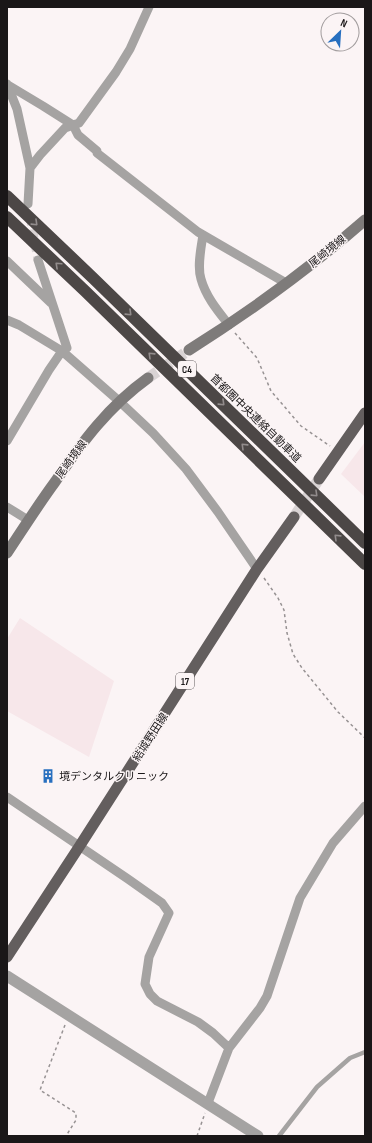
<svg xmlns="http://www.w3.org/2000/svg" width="372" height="1143" viewBox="0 0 372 1143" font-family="'Sofia Sans Condensed','Noto Sans JP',sans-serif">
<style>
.built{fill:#f7e7ea}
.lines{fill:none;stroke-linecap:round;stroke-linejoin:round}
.minor-tunnel{stroke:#d9d3d4;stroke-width:9;stroke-dasharray:9 4.5;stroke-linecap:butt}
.secondary-tunnel{stroke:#d9d3d4;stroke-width:11;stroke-dasharray:11 5.5;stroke-linecap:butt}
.primary-tunnel{stroke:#d9d3d4;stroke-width:11;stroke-dasharray:11 5.5;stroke-linecap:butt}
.path{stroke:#979293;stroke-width:1.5;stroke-dasharray:3 3;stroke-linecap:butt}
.service{stroke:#a5a3a2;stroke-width:4.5}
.minor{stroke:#a5a3a2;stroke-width:9}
.tertiary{stroke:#a5a3a2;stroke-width:11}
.secondary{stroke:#7e7b7a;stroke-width:11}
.primary{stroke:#635e5e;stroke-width:11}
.motorway{stroke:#4c4746;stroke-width:12}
.oneway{stroke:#928c8c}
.labels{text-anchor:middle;stroke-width:3;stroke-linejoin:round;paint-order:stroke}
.shield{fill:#fbf4f5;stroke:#5e595a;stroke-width:1}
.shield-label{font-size:10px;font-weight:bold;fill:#1a1718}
.street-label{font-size:11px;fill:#1a1718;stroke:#fbf4f5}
.poi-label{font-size:11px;fill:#1a1718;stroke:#fbf4f5;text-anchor:start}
</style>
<rect width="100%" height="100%" fill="#fbf4f5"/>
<path class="built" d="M 365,442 L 365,497 L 341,474 Z
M 20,618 L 114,681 L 89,757 L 7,711 L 7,639 Z"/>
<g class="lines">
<path class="minor-tunnel" d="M 30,216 L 38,260"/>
<path class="secondary-tunnel" d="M 148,378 L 189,350"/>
<path class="primary-tunnel" d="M 294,517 L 319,479"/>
<path class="path" d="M 235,333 L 257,358 L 271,391 L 301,426 L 330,446
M 264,578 L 278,598 L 284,610 L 287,633 L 293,654 L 302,668 L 338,712 L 365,738
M 65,1025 L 40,1090 L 76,1113 L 76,1120 L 66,1136
M 197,1136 L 205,1113"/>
<path class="service" d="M 279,1136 L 317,1087 L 350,1058 L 365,1052"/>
<path class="minor" d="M 7,84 L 17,109 L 30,168 L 28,204
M 8,85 L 43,106 L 73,125 L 78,135 L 97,151 L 97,153 L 198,232 L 286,283
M 30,168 L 40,155 L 65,128 L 79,123 L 116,72 L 130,49 L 149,7
M 203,235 C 201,248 197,267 201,279 C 206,297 218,311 229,325
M 7,261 L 51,303
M 7,320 L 19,325 L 62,351 L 119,401 L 153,433 L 186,469 L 218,512 L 257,569
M 7,441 L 49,370 L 62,351 L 67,348 L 38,260
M 7,507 L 28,520
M 7,797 L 128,879 L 162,903 L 169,913 L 149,957 L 145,984 L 150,994 L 157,1001 L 198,1022 L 213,1033 L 229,1048
M 208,1103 L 229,1048 L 260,1008 L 267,996 L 300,898 L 333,843 L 365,806"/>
<path class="tertiary" d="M 7,976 L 258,1136"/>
<path class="secondary" d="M 189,350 C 251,311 310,268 365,220
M 7,553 C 23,529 38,505 55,482 C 82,442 109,406 148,378"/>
<path class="primary" d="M 319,479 L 365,413
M 7,957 L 79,847 L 257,569 L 294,517"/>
<path class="motorway" d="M 7,196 L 94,279 L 365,543
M 7,217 L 85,291 L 365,564"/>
</g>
<defs><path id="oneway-chevron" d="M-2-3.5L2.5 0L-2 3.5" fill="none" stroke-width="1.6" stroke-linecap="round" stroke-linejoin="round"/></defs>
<g class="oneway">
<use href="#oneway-chevron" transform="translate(35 223) rotate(44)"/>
<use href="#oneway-chevron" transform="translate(58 265) rotate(-137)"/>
<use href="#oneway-chevron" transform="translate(129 313) rotate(44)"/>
<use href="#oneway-chevron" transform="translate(151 355) rotate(-136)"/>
<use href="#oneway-chevron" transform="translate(222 403) rotate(44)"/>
<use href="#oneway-chevron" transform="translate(244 446) rotate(-136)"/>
<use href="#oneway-chevron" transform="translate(315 494) rotate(44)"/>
<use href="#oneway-chevron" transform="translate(337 537) rotate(-136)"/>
</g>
<defs>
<symbol id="building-bare" viewBox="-9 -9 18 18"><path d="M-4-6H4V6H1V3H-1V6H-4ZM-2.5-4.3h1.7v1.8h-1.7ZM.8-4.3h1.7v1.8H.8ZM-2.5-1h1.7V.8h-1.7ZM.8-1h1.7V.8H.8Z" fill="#276fbf" stroke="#fbf4f5" stroke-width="2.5" paint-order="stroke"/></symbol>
</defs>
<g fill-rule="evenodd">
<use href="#building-bare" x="38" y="766" width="20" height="20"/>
</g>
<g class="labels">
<g class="shield">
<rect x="178" y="361" width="18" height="16" rx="3"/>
<rect x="176" y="673" width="18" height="16" rx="3"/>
</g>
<g class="shield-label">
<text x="187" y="373">C4</text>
<text x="185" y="685">17</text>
</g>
<g class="street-label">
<text transform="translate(327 251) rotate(-39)" y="4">尾崎境線</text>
<text transform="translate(256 418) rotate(44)" y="4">首都圏中央連絡自動車道</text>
<text transform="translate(71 459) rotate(-54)" y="4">尾崎境線</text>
<text transform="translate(150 737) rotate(-57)" y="4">結城野田線</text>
</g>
<g class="poi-label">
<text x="59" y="780">境デンタルクリニック</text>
</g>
</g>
<rect width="372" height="1143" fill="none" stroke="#1a1718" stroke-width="16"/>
<g transform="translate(340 32) rotate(25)"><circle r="19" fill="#fbf4f5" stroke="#a19c9d"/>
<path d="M0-3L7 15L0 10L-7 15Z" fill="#276fbf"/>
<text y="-6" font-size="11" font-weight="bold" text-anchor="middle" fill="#1a1718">N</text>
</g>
</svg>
